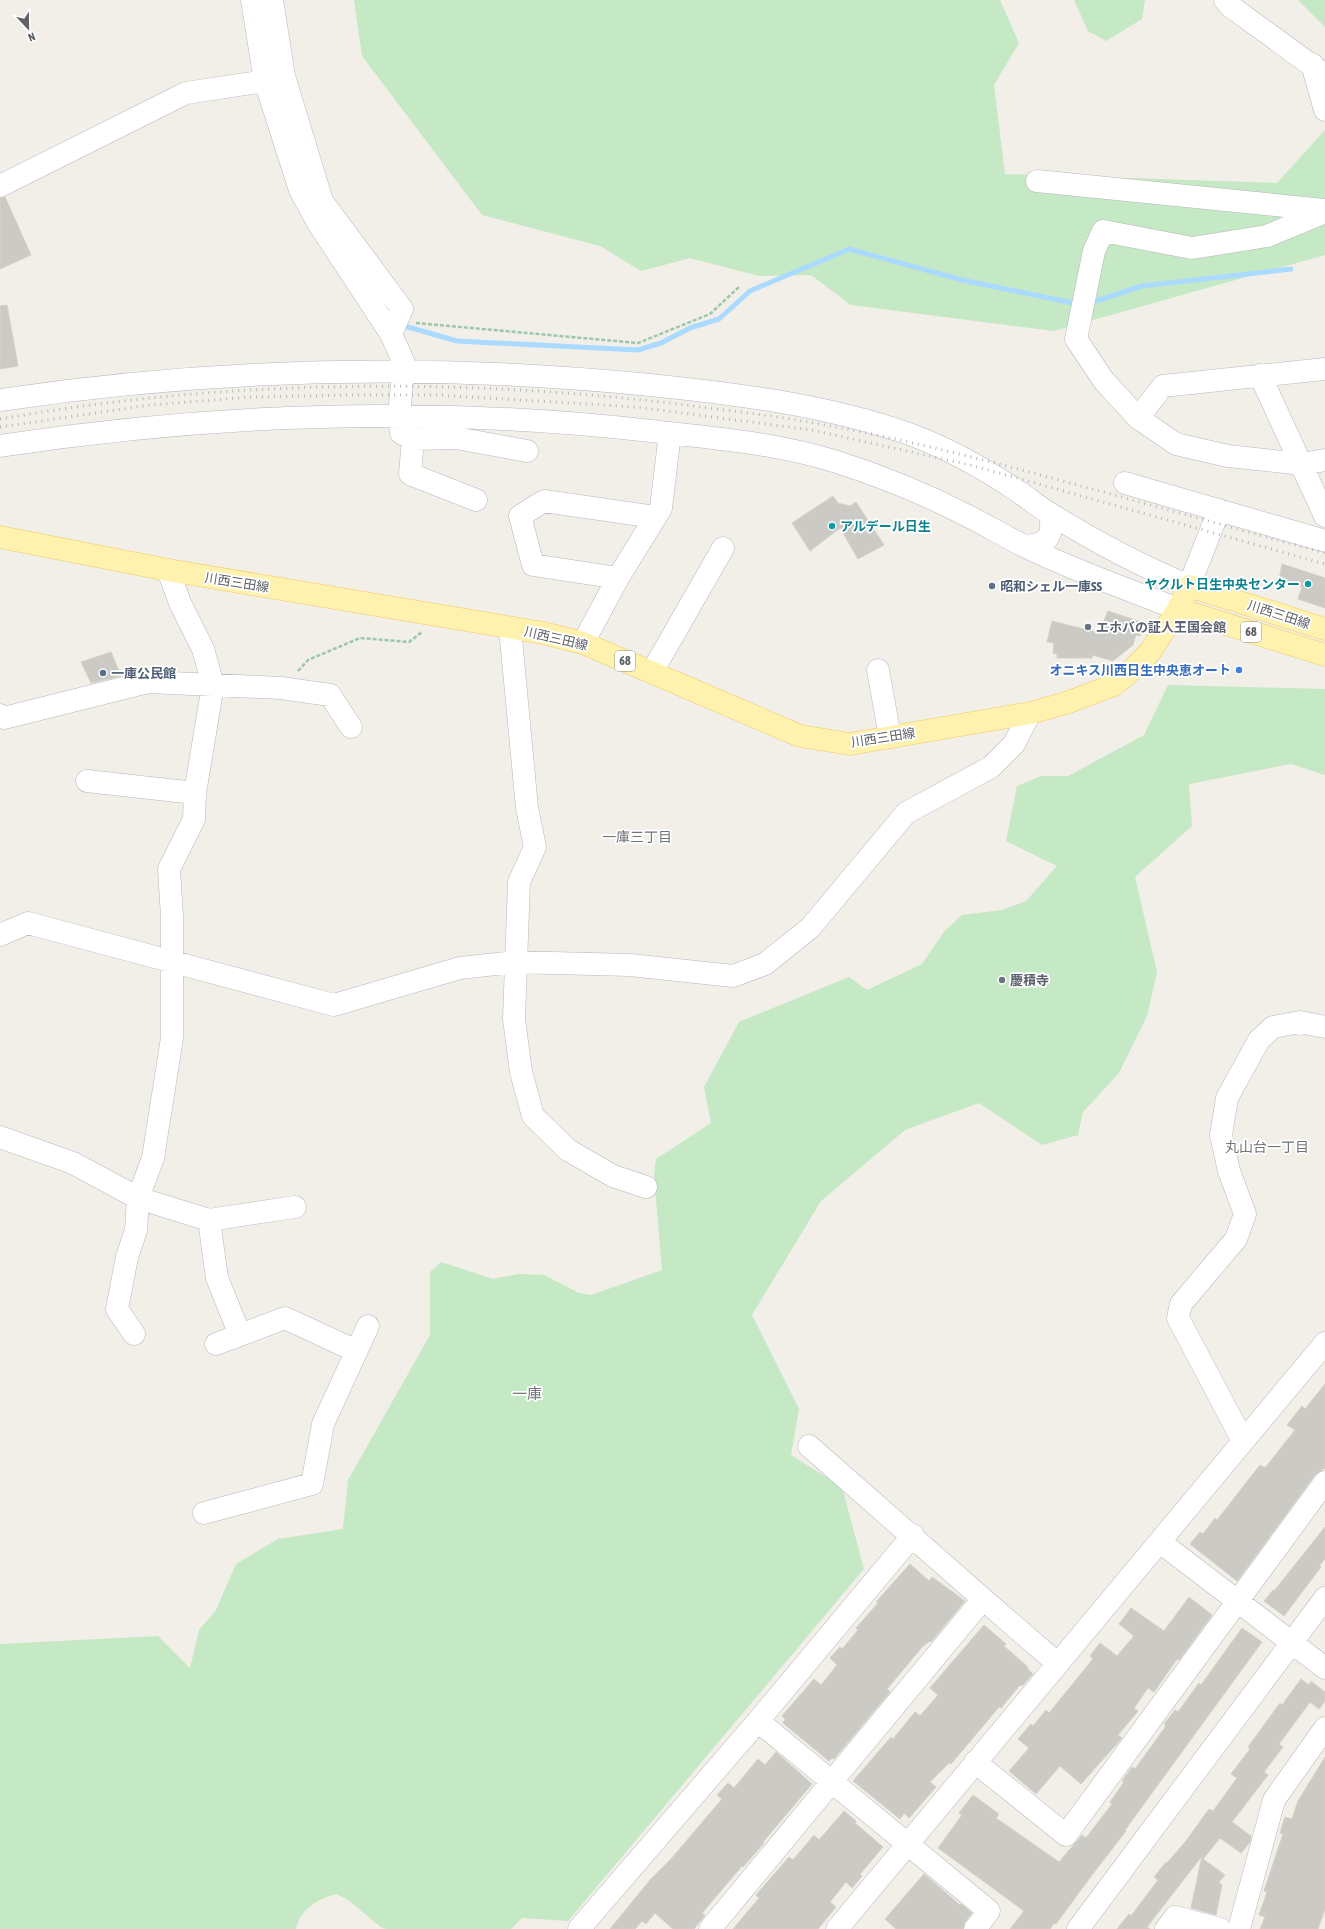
<svg xmlns="http://www.w3.org/2000/svg" width="1325" height="1929" viewBox="0 0 1325 1929" font-family="'Asap Condensed','Noto Sans JP',sans-serif">
<style>
.green{fill:#c5e8c5}
.lines{fill:none;stroke-linecap:round;stroke-linejoin:round}
.stream{stroke:#aadaff;stroke-width:5}
.building{fill:#cccac5;stroke:#d6d1c6}
.minor-casing{stroke:#b5b8bc;stroke-width:23}
.major-casing{stroke:#f2c960;stroke-width:23}
.path{stroke:#9cc7a9;stroke-width:2.5;stroke-dasharray:4 2;stroke-linecap:butt}
.minor{stroke:#fff;stroke-width:22}
.major{stroke:#fff2af;stroke-width:22}
.rail{stroke:#b6b7b8;stroke-width:3;stroke-dasharray:1 5;stroke-linecap:butt}
.culture-dot{fill:#0f9aa8;stroke:#fff;stroke-width:1.5}
.service-dot{fill:#5c6f8a;stroke:#fff;stroke-width:1.5}
.worship-dot{fill:#6b7280;stroke:#fff;stroke-width:1.5}
.shop-dot{fill:#3f7fe0;stroke:#fff;stroke-width:1.5}
.labels{text-anchor:middle;stroke-width:3.5;stroke-linejoin:round;paint-order:stroke}
.shield{fill:#fff;stroke:#8f9295;stroke-width:1}
.shield-label{font-size:12px;font-weight:bold;fill:#5f6368}
.culture-label{font-size:13px;font-weight:bold;fill:#0d838f;stroke:#fff;text-anchor:start}
.street-label{font-size:13px;fill:#5f6368;stroke:#fff}
.service-label{font-size:13px;font-weight:bold;fill:#4e5e75;stroke:#fff;text-anchor:start}
.worship-label{font-size:13px;font-weight:bold;fill:#5b616d;stroke:#fff;text-anchor:start}
.shop-label{font-size:13px;font-weight:bold;fill:#366cbe;stroke:#fff;text-anchor:end}
.neighbourhood-label{font-size:14px;fill:#70757a;stroke:#fff}
.quarter-label{font-size:15px;fill:#70757a;stroke:#fff}
</style>
<rect width="100%" height="100%" fill="#f1efe8"/>
<path class="green" d="M 354,0 L 1000,0 L 1019,43 L 994,85 L 1005,174 L 1277,183 L 1325,130 L 1325,255 L 1054,331 L 851,305 L 811,275 L 759,276 L 690,258 L 641,271 L 600,246 L 482,215 L 362,56 Z
M 1074,0 L 1145,0 L 1142,19 L 1106,41 L 1088,31 Z
M 1298,0 L 1325,0 L 1325,27 Z
M 1168,685 L 1325,689 L 1325,775 L 1291,764 L 1189,784 L 1192,826 L 1135,877 L 1157,972 L 1147,1016 L 1119,1073 L 1083,1112 L 1078,1135 L 1042,1145 L 979,1103 L 905,1130 L 821,1201 L 752,1315 L 799,1409 L 791,1455 L 842,1487 L 864,1569 L 568,1921 L 522,1918 L 511,1929 L 387,1929 L 382,1928 L 347,1899 L 336,1894 C 318,1899 300,1909 296,1929 L 0,1929 L 0,1644 L 158,1636 L 190,1668 L 199,1630 L 216,1610 L 236,1564 L 278,1539 L 343,1529 L 348,1480 L 430,1335 L 430,1272 L 441,1262 L 493,1279 L 518,1274 L 544,1275 L 579,1293 L 591,1295 L 662,1270 L 654,1176 L 656,1159 L 711,1123 L 704,1087 L 739,1022 L 849,977 L 867,990 L 922,964 L 944,932 L 962,915 L 1002,910 L 1026,901 L 1057,866 L 1006,841 L 1017,786 L 1041,776 L 1068,776 L 1144,735 Z"/>
<g class="lines">
<path class="stream" d="M 1090,303 L 1142,286 L 1291,269
M 401,325 L 457,341 L 638,350 L 661,343 L 690,328 L 719,319 L 750,291 L 849,249 L 962,280 L 1078,304"/>
</g>
<path class="building" d="M 5,197 L 31,255 L 0,269 L 0,198 Z
M 7,305 L 18,366 L 0,369 L 0,306 Z
M 833,496 L 838,503 L 850,506 L 856,502 L 884,545 L 858,559 L 840,528 L 810,551 L 792,523 Z
M 1282,564 L 1325,578 L 1325,608 L 1298,599 L 1302,587 L 1279,580 Z
M 1108,611 L 1144,623 L 1140,636 L 1136,635 L 1133,645 L 1113,661 L 1093,655 L 1092,658 L 1057,658 L 1057,654 L 1053,653 L 1054,643 L 1047,642 L 1052,621 L 1099,633 Z
M 111,652 L 121,676 L 91,683 L 81,662 Z
M 1325,1384 L 1325,1468 L 1315,1475 L 1237,1581 L 1190,1544 L 1200,1532 L 1203,1534 L 1215,1518 L 1217,1520 L 1260,1465 L 1265,1468 L 1295,1430 L 1287,1425 L 1302,1406 L 1305,1409 Z
M 1325,1527 L 1325,1559 L 1319,1566 L 1321,1567 L 1284,1616 L 1264,1601 L 1273,1590 L 1274,1591 Z
M 910,1564 L 929,1581 L 932,1577 L 965,1601 L 931,1642 L 930,1641 L 923,1646 L 887,1689 L 890,1692 L 834,1759 L 832,1758 L 829,1761 L 783,1723 L 785,1719 L 782,1716 L 814,1679 L 821,1685 L 837,1665 L 830,1658 L 840,1647 L 842,1649 L 858,1630 L 856,1628 L 878,1603 L 876,1602 Z
M 1189,1597 L 1212,1615 L 1179,1660 L 1177,1659 L 1154,1692 L 1148,1688 L 1134,1708 L 1138,1711 L 1118,1735 L 1122,1738 L 1081,1784 L 1060,1766 L 1036,1794 L 1009,1771 L 1029,1748 L 1018,1739 L 1031,1724 L 1033,1726 L 1046,1710 L 1049,1713 L 1093,1659 L 1090,1656 L 1100,1643 L 1117,1656 L 1134,1636 L 1119,1624 L 1131,1608 L 1164,1631 Z
M 984,1625 L 1006,1644 L 1004,1646 L 1028,1667 L 1027,1668 L 1033,1674 L 1022,1686 L 1020,1685 L 1001,1708 L 999,1707 L 951,1764 L 949,1763 L 930,1782 L 936,1787 L 909,1818 L 904,1813 L 900,1819 L 853,1781 L 891,1737 L 893,1739 L 915,1712 L 920,1716 L 938,1695 L 930,1688 Z
M 1242,1628 L 1262,1642 L 1125,1830 L 1126,1831 L 1092,1875 L 1056,1924 L 1054,1923 L 1050,1929 L 1010,1929 L 1024,1911 L 938,1848 L 962,1815 L 959,1813 L 973,1795 L 999,1814 L 996,1818 L 1059,1862 L 1082,1835 L 1086,1838 L 1112,1804 L 1110,1802 L 1124,1782 L 1122,1781 L 1132,1767 L 1135,1769 L 1166,1726 L 1164,1724 L 1175,1710 L 1178,1712 L 1199,1683 L 1201,1685 Z
M 1301,1679 L 1309,1685 L 1311,1681 L 1325,1692 L 1325,1701 L 1319,1709 L 1310,1702 L 1279,1744 L 1283,1747 L 1264,1772 L 1268,1775 L 1232,1822 L 1251,1836 L 1250,1842 L 1241,1853 L 1220,1838 L 1203,1859 L 1225,1875 L 1219,1882 L 1222,1885 L 1216,1915 L 1191,1908 L 1202,1856 L 1147,1927 L 1150,1929 L 1117,1929 L 1129,1914 L 1131,1916 L 1158,1880 L 1154,1877 L 1166,1862 L 1167,1863 L 1186,1841 L 1209,1809 L 1213,1811 L 1237,1778 L 1231,1774 L 1250,1749 L 1248,1747 L 1280,1703 L 1282,1705 Z
M 776,1752 L 812,1784 L 763,1842 L 764,1843 L 743,1867 L 742,1866 L 702,1913 L 705,1915 L 694,1929 L 673,1929 L 655,1913 L 646,1924 L 642,1921 L 635,1929 L 610,1929 L 650,1880 L 671,1859 L 722,1799 L 717,1795 L 728,1783 L 734,1788 L 758,1759 L 765,1765 Z
M 1325,1757 L 1325,1909 L 1318,1929 L 1260,1929 L 1265,1917 L 1259,1915 L 1267,1892 L 1264,1891 L 1283,1834 L 1280,1833 L 1285,1817 L 1292,1819 L 1298,1801 Z
M 844,1811 L 856,1821 L 855,1823 L 883,1847 L 860,1874 L 862,1876 L 852,1888 L 846,1882 L 830,1902 L 836,1907 L 818,1929 L 733,1929 L 759,1898 L 756,1895 L 789,1857 L 793,1860 L 814,1835 L 819,1840 Z
M 924,1874 L 960,1905 L 961,1904 L 972,1913 L 965,1922 L 963,1929 L 896,1929 L 885,1919 Z"/>
<g class="lines">
<defs>
<path id="minor" d="M 252,0 L 265,81 L 300,190 L 318,223 L 391,334 L 404,363 L 399,415 L 401,433 L 413,439 L 456,438 L 527,451
M 272,0 L 284,76 L 322,201 L 402,309 L 391,334
M 1225,0 L 1230,6 L 1325,75
M 1312,64 L 1325,110
M 1037,181 L 1325,210
M 0,186 L 186,93 L 265,81 L 279,78
M 1325,369 L 1163,386 L 1138,418 L 1176,444 L 1228,456 L 1302,464 L 1325,460
M 1260,375 L 1325,516
M 0,400 C 216,368 433,363 650,385 C 738,394 828,405 912,435 C 949,449 983,468 1016,490 C 1028,498 1039,507 1052,515 C 1096,542 1141,566 1189,586 L 1219,510
M 1138,418 L 1104,381 L 1076,339 L 1094,251 L 1103,231 L 1192,248 L 1267,236 L 1325,212
M 413,439 L 410,474 L 476,500
M 0,446 C 216,413 433,406 651,431 C 713,438 777,443 837,462 C 881,476 925,494 966,515 C 986,525 1006,537 1026,547 C 1075,571 1127,589 1178,609
M 1125,483 L 1325,541
M 1025,546 C 1048,544 1054,537 1050,514
M 618,578 L 533,565 L 520,516 L 544,501 L 655,517
M 510,628 L 527,808 L 535,847 L 519,882 L 514,1019 L 521,1072 L 533,1116 L 568,1150 L 613,1176 L 646,1187
M 583,643 L 618,578 L 661,508 L 670,433
M 878,670 L 890,737
M 652,672 L 723,548
M 0,715 L 4,718 L 148,682 L 281,688 L 330,695 L 351,727
M 87,781 L 195,793
M 0,935 L 28,923 L 334,1005 L 460,968 L 515,962 L 630,965 L 733,976 L 765,964 L 810,928 L 906,813 L 991,767 L 1014,744 L 1030,713
M 0,1137 L 73,1163 L 138,1198 L 209,1220 L 295,1207
M 209,1220 L 217,1278 L 240,1335
M 134,1334 L 117,1309 L 127,1257 L 136,1230 L 138,1198 L 153,1158 L 172,1038 L 172,916 L 169,869 L 194,819 L 195,793 L 213,685 L 203,649 L 180,603 L 168,570
M 216,1344 L 285,1318 L 356,1351
M 1243,1441 L 1178,1318 L 1181,1304 L 1236,1239 L 1245,1214 L 1229,1171 L 1221,1135 L 1227,1098 L 1259,1040 L 1273,1027 L 1300,1022 L 1325,1027
M 204,1513 L 312,1484 L 323,1424 L 368,1326
M 1160,1542 L 1325,1668
M 983,1599 L 1058,1664
M 758,1721 L 913,1535
M 975,1762 L 1066,1835 L 1325,1482
M 579,1929 L 758,1721 L 989,1911 L 975,1929
M 710,1929 L 983,1599 L 809,1446
M 837,1929 L 1325,1343
M 1078,1929 L 1325,1598
M 1166,1929 L 1175,1917 L 1220,1929
M 1239,1929 L 1274,1800 L 1325,1728"/>
<path id="major" d="M 0,537 L 168,570 L 543,633 L 583,643 L 800,736 L 850,744 L 1030,713 L 1066,703 L 1114,685 L 1133,669 L 1150,652 L 1178,609 L 1189,586 L 1325,629
M 1178,609 L 1325,655"/>
</defs>
<use href="#minor" class="minor-casing"/>
<use href="#major" class="major-casing"/>
<path class="path" d="M 416,323 L 638,343 L 710,314 L 740,286
M 298,671 L 308,660 L 360,638 L 409,642 L 422,632"/>
<use href="#minor" class="minor"/>
<use href="#major" class="major"/>
<path class="rail" d="M 0,419 C 227,379 458,377 687,405 C 729,411 772,415 814,423 C 912,440 1008,466 1103,492 C 1177,512 1251,533 1325,553
M 0,427 L 150,405 L 252,397 L 353,395 L 437,395 L 636,407 L 812,430 L 974,466 L 1325,564"/>
</g>
<g class="culture-dot">
<circle cx="832" cy="526" r="4"/>
<circle cx="1308" cy="584" r="4"/>
</g>
<g class="service-dot">
<circle cx="992" cy="586" r="4"/>
<circle cx="103" cy="673" r="4"/>
</g>
<g class="worship-dot">
<circle cx="1088" cy="627" r="4"/>
<circle cx="1002" cy="980" r="4"/>
</g>
<circle class="shop-dot" cx="1239" cy="670" r="4"/>
<g class="labels">
<g class="shield">
<rect x="1241" y="622" width="20" height="20" rx="3"/>
<rect x="615" y="651" width="20" height="20" rx="3"/>
</g>
<g class="shield-label">
<text x="1251" y="636">68</text>
<text x="625" y="665">68</text>
</g>
<g class="culture-label">
<text x="840" y="531">アルデール日生</text>
<text x="1300" y="589" text-anchor="end">ヤクルト日生中央センター</text>
</g>
<g class="street-label">
<text transform="translate(237 582) rotate(9)" y="5">川西三田線</text>
<text transform="translate(1279 614) rotate(18)" y="5">川西三田線</text>
<text transform="translate(556 638) rotate(13)" y="5">川西三田線</text>
<text transform="translate(883 737) rotate(-9)" y="5">川西三田線</text>
</g>
<g class="service-label">
<text x="1000" y="591">昭和シェル一庫SS</text>
<text x="111" y="678">一庫公民館</text>
</g>
<g class="worship-label">
<text x="1096" y="632">エホバの証人王国会館</text>
<text x="1010" y="985">慶積寺</text>
</g>
<g class="shop-label">
<text x="1231" y="675">オニキス川西日生中央恵オート</text>
</g>
<g class="neighbourhood-label">
<text x="637" y="842">一庫三丁目</text>
<text x="1267" y="1152">丸山台一丁目</text>
</g>
<g class="quarter-label">
<text x="527" y="1399">一庫</text>
</g>
</g>
<g transform="translate(28 28) rotate(158)" stroke="#ffffff" stroke-width="3" paint-order="stroke">
<path d="M0-3L7 15L0 10L-7 15Z" fill="#5f6368"/>
<text y="-6" font-size="11" font-weight="bold" text-anchor="middle" fill="#5f6368">N</text>
</g>
</svg>
